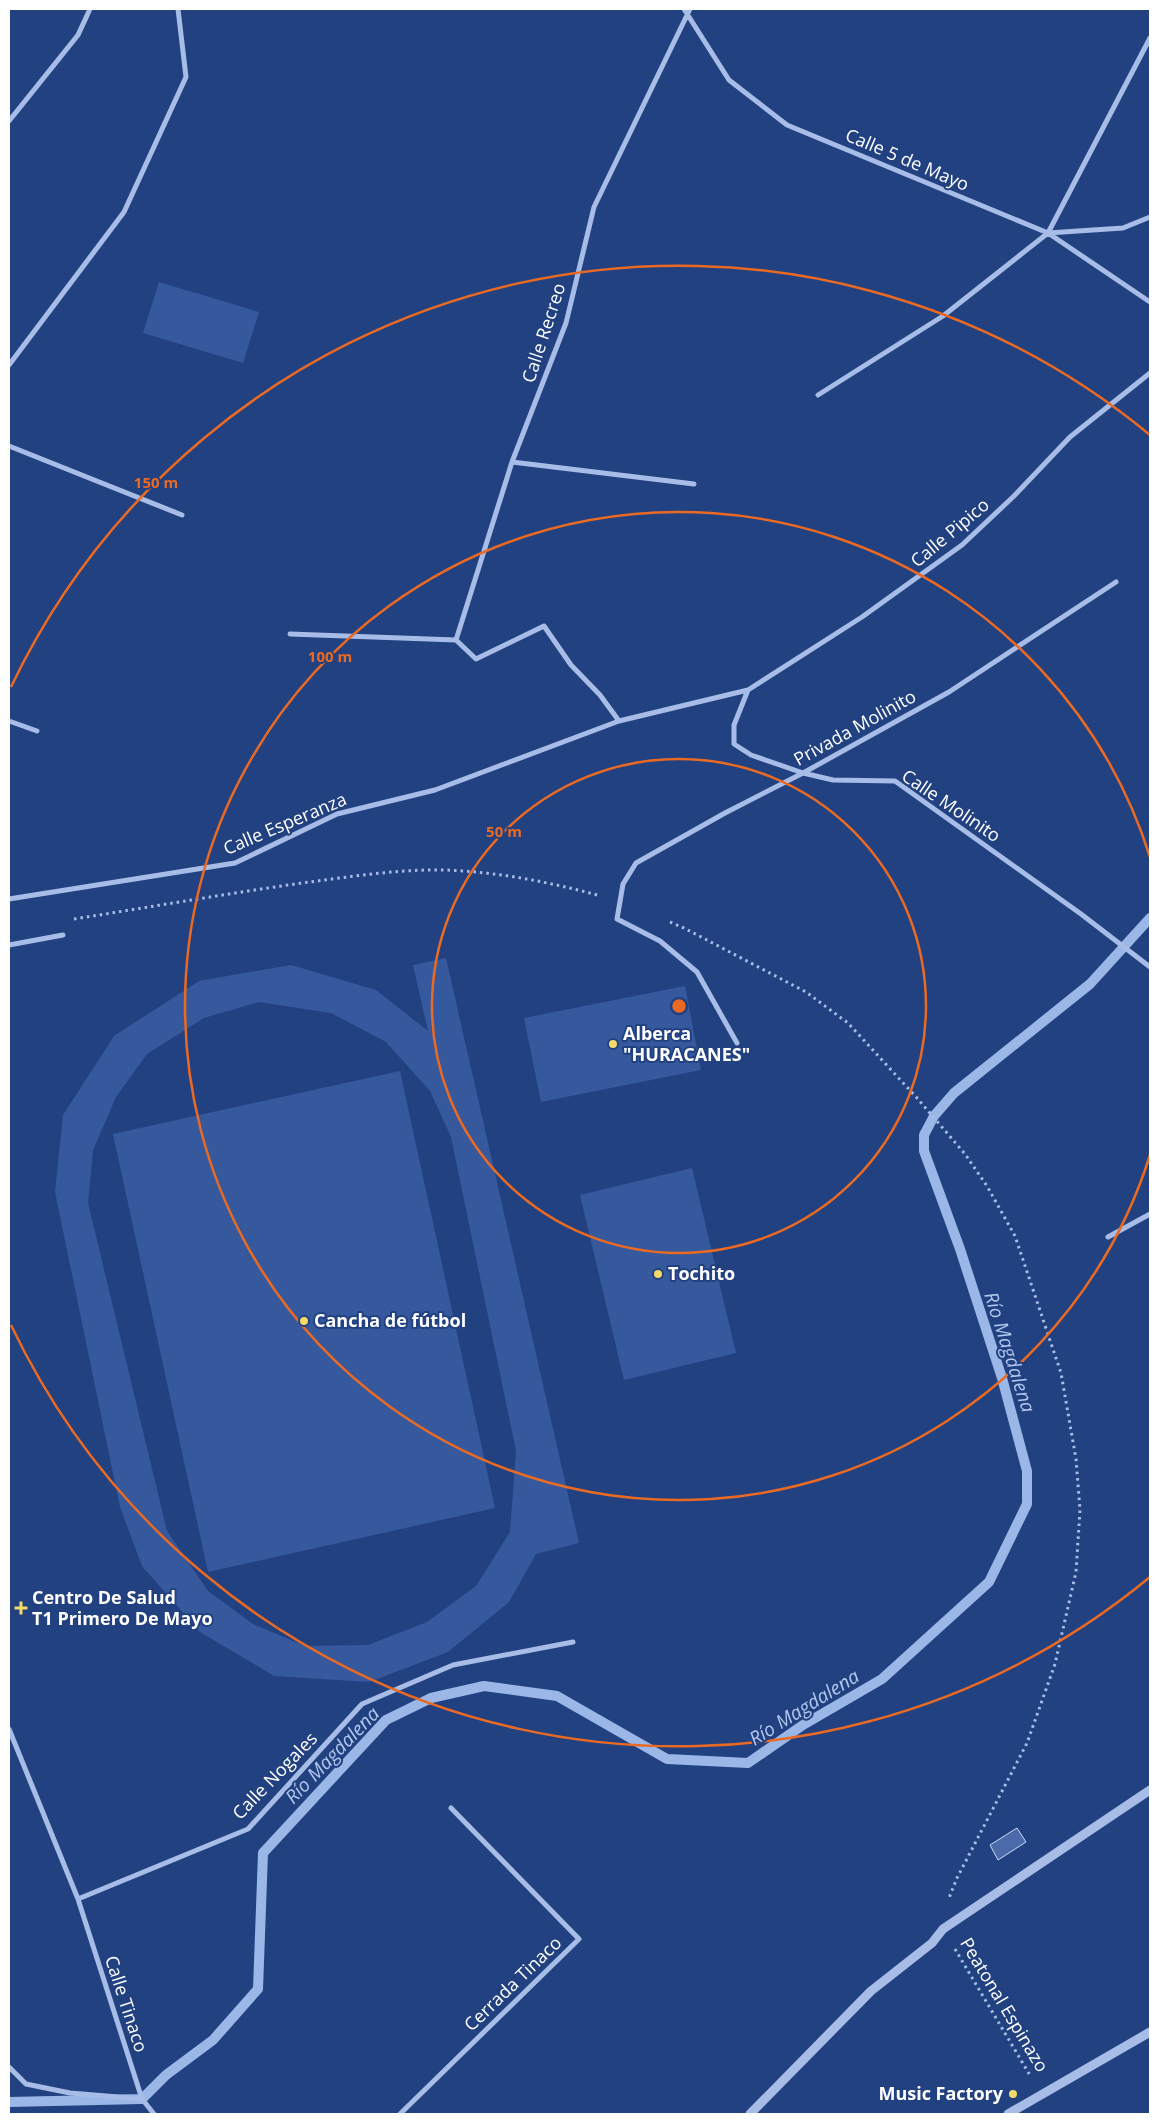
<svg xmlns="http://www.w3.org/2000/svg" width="1159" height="2123" viewBox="0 0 1159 2123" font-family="'Open Sans',sans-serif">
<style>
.green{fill:#36599e;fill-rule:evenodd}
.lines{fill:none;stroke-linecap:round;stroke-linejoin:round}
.stream{stroke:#9bb7e8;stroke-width:10}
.building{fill:#4a6aa9;stroke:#cbdaf6}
.path{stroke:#a7bde7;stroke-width:3;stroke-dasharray:2.5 4;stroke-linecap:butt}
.minor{stroke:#a7bde7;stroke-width:5}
.tertiary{stroke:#a7bde7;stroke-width:9}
.ring{fill:none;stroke:#ea6a24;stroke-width:2.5}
.poi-dot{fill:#f3da69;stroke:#224180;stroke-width:2}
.labels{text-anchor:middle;stroke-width:4;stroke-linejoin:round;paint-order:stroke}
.street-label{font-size:18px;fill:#fff;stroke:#224180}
.poi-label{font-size:18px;font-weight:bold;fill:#fff;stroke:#224180;text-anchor:start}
.water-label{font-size:19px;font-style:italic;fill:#b2c8ef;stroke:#224180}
.centre{fill:#ea6a24;stroke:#224180;stroke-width:2.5}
.ring-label{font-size:15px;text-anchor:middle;font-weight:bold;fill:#ea6a24;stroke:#224180;stroke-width:4;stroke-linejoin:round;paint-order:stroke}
</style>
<rect width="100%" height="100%" fill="#224180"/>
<path class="green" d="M 159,282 L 259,312 L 243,363 L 143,333 Z
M 446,958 L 579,1543 L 536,1554 L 509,1602 L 448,1652 L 369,1682 L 274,1676 L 200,1632 L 142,1566 L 120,1507 L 55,1192 L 63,1115 L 114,1036 L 199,981 L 291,965 L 376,990 L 428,1031 L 413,965 ZM 259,1002 L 331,1013 L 386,1042 L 430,1091 L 451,1137 L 516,1451 L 510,1532 L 476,1586 L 427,1622 L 368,1645 L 305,1646 L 253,1624 L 208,1591 L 167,1531 L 88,1203 L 93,1150 L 116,1097 L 147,1054 L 204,1018 Z
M 685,986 L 701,1070 L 541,1102 L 524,1018 Z
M 400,1071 L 495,1508 L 208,1572 L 113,1134 Z
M 692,1168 L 736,1353 L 624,1380 L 580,1195 Z"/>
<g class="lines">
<path class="stream" d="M 9,2102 L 142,2099 L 166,2075 L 213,2040 L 258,1989 L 263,1853 L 386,1720 L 431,1698 L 484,1686 L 557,1696 L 667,1759 L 748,1763 L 803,1725 L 882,1679 L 989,1582 L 1027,1504 L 1027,1471 L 1002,1378 L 960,1249 L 924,1151 L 924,1135 L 934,1116 L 954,1093 L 1090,984 L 1150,918"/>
</g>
<path class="building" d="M 1017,1828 L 1026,1842 L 998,1860 L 990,1845 Z"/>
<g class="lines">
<path class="path" d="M 74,919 C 150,907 225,894 302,883 C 349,877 397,869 445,870 C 499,872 549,882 601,896
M 670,922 L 684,928 L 806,992 L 848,1023 L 917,1098 L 965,1154 L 987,1186 L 1015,1236 L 1061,1373 L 1076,1459 L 1080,1510 L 1076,1572 L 1055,1664 L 1027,1743 L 957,1878 L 949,1898
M 955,1949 L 1031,2077"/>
<path class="minor" d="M 684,9 L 729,80 L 787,125 L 1048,233 L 1150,302
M 9,121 L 78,35 L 90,9
M 1048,233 L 1123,228 L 1150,217
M 9,365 L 124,212 L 186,77 L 178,9
M 818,395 L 943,316 L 1048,233 L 1150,38
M 9,446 L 182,515
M 512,462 L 694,484
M 290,634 L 456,640 L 476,659 L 544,626 L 571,665 L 600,695 L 619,721
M 456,640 L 512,462 L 566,323 L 594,207 L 690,9
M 748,690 L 734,725 L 734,744 L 751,755 L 803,773 L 833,780 L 895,781 L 1081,914 L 1150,967
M 9,721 L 37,731
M 9,899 L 235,863 L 337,814 L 435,790 L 619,721 L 748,690 L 862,617 L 962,545 L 1014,496 L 1070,437 L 1150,373
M 9,945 L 63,935
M 737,1043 L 697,972 L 660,941 L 617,919 L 623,884 L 636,863 L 725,813 L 803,773 L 949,692 L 1116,582
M 1108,1237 L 1150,1214
M 9,1729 L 78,1899 L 142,2099 L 154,2114
M 78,1899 L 248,1829 L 362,1704 L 453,1665 L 573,1642
M 9,2067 L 26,2084 L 70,2093 L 142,2099
M 400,2114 L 579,1939 L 451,1808"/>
<path class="tertiary" d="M 750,2114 L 871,1991 L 932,1943 L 943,1929 L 1150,1790
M 1008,2114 L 1150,2032"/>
</g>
<g class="ring">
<circle cx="679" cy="1006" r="247"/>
<path d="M1150 1155A494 494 0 1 1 1150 857"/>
<path d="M1150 1577A740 740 0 0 1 11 1325M11 687A740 740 0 0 1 1150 435"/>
</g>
<g class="poi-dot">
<circle cx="613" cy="1044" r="5"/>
<circle cx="658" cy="1274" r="5"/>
<circle cx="304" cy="1321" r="5"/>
<path d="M18.5 1600.5h5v5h5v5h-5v5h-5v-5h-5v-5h5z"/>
<circle cx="1013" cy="2094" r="5"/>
</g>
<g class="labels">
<g class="street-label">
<text transform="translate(907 160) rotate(23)" y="6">Calle 5 de Mayo</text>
<text transform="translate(544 333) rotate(-72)" y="6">Calle Recreo</text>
<text transform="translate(950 533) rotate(-40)" y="6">Calle Pipico</text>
<text transform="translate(855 728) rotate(-29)" y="6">Privada Molinito</text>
<text transform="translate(951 806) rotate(34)" y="6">Calle Molinito</text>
<text transform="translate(285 824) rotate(-23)" y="6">Calle Esperanza</text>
<text transform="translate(275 1776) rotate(-46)" y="6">Calle Nogales</text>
<text transform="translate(513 1984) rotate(-44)" y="6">Cerrada Tinaco</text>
<text transform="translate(126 2004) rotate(72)" y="6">Calle Tinaco</text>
<text transform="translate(1004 2005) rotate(59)" y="6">Peatonal Espinazo</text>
</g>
<g class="poi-label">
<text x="623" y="1040">Alberca<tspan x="623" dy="21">"HURACANES"</tspan></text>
<text x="668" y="1280">Tochito</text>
<text x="314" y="1327">Cancha de fútbol</text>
<text x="32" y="1604">Centro De Salud<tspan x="32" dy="21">T1 Primero De Mayo</tspan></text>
<text x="1003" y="2100" text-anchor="end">Music Factory</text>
</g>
<g class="water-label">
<text transform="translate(1010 1352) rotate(72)" y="7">Río Magdalena</text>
<text transform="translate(804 1707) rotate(-32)" y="7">Río Magdalena</text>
<text transform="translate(332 1755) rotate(-46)" y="7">Río Magdalena</text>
</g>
</g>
<circle cx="679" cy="1006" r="8" class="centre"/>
<g class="ring-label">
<text x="156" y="488">150 m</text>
<text x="330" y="662">100 m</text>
<text x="504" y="837">50 m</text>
</g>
<rect width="1159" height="2123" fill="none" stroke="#ffffff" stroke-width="20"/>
</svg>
